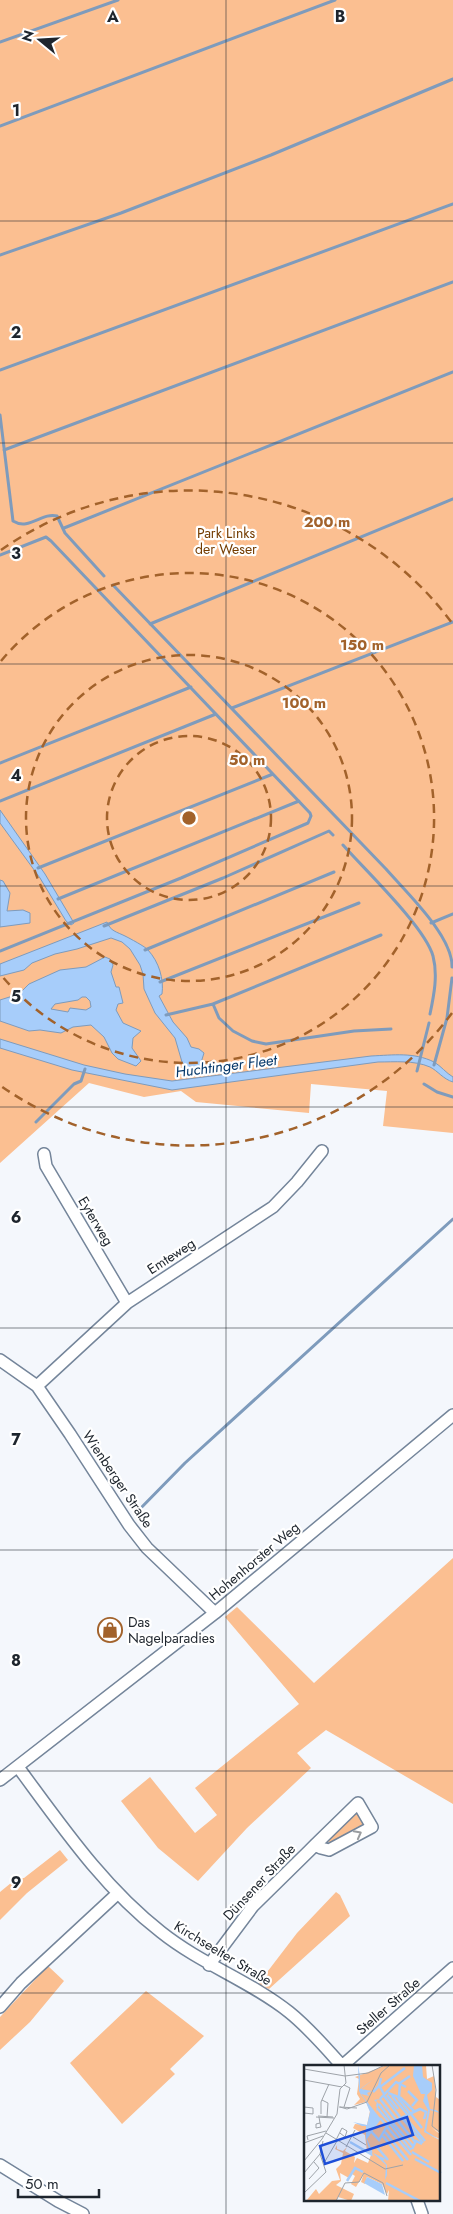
<svg xmlns="http://www.w3.org/2000/svg" width="453" height="2214" viewBox="0 0 453 2214" font-family="Jost,sans-serif">
<style>
.green{fill:#fbbf91}
.water{fill:#a7cdfa;stroke:#7e9bbc;fill-rule:evenodd}
.lines{fill:none;stroke-linecap:round;stroke-linejoin:round}
.stream{stroke:#7e9bbc;stroke-width:3}
.street-casing{stroke:#74859a;stroke-width:14}
.street{stroke:#fff;stroke-width:11}
.oneway{stroke:#9a9da0}
.grid{fill:none;stroke:#1e252d;stroke-width:1;stroke-opacity:0.55}
.ring{fill:none;stroke:#a2622b;stroke-width:2.5;stroke-dasharray:9 6}
.labels{text-anchor:middle;stroke-width:4.5;stroke-linejoin:round;paint-order:stroke}
.park-label{font-size:14px;fill:#743c00;stroke:#fff}
.street-label{font-size:14px;fill:#1e252d;stroke:#fff}
.poi-label{font-size:14px;fill:#1e252d;stroke:#fff;text-anchor:start}
.water-label{font-size:15px;font-style:italic;fill:#06386a;stroke:#fff}
.inset-river{fill:none;stroke:#a7cdfa;stroke-width:2.5}
.inset-road{fill:none;stroke:#9ea3a9;stroke-width:1}
.view{fill:#1d4ed8;fill-opacity:0.15;stroke:#1d4ed8;stroke-width:2.5}
.inset-edge{fill:none;stroke:#1e252d;stroke-width:2.5}
.grid-label{font-size:16px;text-anchor:middle;font-weight:bold;fill:#1e252d;stroke:#fff;stroke-width:4.5;stroke-linejoin:round;paint-order:stroke}
.centre{fill:#a2622b;stroke:#fff;stroke-width:2.5}
.ring-label{font-size:15px;text-anchor:middle;font-weight:bold;fill:#a2622b;stroke:#fff;stroke-width:4.5;stroke-linejoin:round;paint-order:stroke}
</style>
<rect width="100%" height="100%" fill="#f4f7fc"/>
<path class="green" d="M 0,0 L 453,0 L 453,1133 L 383,1126 L 387,1091 L 311,1084 L 309,1113 L 196,1102 L 181,1091 L 144,1097 L 89,1083 L 0,1163 Z
M 453,1558 L 453,1804 L 326,1730 L 297,1753 L 311,1768 L 247,1828 L 198,1881 L 158,1848 L 121,1801 L 150,1777 L 195,1833 L 217,1815 L 195,1788 L 299,1704 L 225,1617 L 237,1607 L 314,1683 Z
M 358,1811 L 366,1823 L 332,1843 L 327,1841 Z
M 60,1850 L 68,1860 L 27,1893 L 0,1920 L 0,1892 L 17,1878 L 24,1878 Z
M 336,1892 L 340,1895 L 350,1916 L 269,1989 L 258,1984 L 297,1933 Z
M 48,1966 L 64,1981 L 30,2022 L 0,2050 L 0,2017 Z
M 146,1991 L 204,2036 L 170,2069 L 175,2074 L 122,2124 L 70,2063 Z"/>
<path class="water" d="M 0,810 L 45,874 L 74,923 L 71,925 L 66,921 L 40,878 L 0,823 Z
M 0,880 L 3,881 L 10,893 L 7,911 L 23,910 L 30,913 L 30,923 L 0,927 Z
M 107,922 C 110,931 117,932 125,936 C 129,938 146,947 148,950 C 159,962 164,979 162,994 L 159,996 L 173,1022 L 187,1038 L 191,1047 L 199,1049 L 204,1053 L 199,1069 L 188,1068 L 182,1062 L 175,1038 L 155,1013 L 144,989 L 143,974 L 140,965 L 130,949 L 122,942 L 111,938 L 77,949 L 55,954 L 32,963 L 24,970 L 0,976 L 0,964 Z
M 105,957 L 110,959 L 113,965 L 111,972 L 116,987 L 119,987 L 123,1003 L 118,1004 L 116,1010 L 123,1023 L 141,1031 L 133,1038 L 132,1048 L 141,1061 L 136,1066 L 118,1059 L 112,1053 L 104,1037 L 91,1025 L 73,1027 L 61,1033 L 40,1030 L 29,1031 L 0,1021 L 0,1000 L 19,994 L 29,984 L 60,970 L 86,967 ZM 82,997 L 86,997 L 90,1001 L 91,1007 L 86,1010 L 70,1008 L 68,1012 L 51,1009 L 55,1004 L 78,1000 Z
M 0,1039 L 84,1065 L 125,1074 L 172,1081 L 371,1056 C 393,1055 414,1052 434,1062 C 441,1066 446,1073 453,1077 L 453,1082 C 443,1079 438,1071 430,1067 C 414,1060 394,1062 378,1062 L 172,1090 L 72,1070 L 0,1048 Z"/>
<g class="lines">
<path class="stream" d="M 0,42 L 118,0
M 0,126 L 335,0
M 0,255 L 121,213 L 271,155 L 453,79
M 0,370 L 453,204
M 0,415 L 13,521 C 29,531 42,512 57,516 L 65,533 L 104,576
M 4,450 L 453,282
M 64,528 L 453,372
M 0,555 L 46,537 L 51,541 L 310,813 L 311,816 L 308,823 L 181,878 L 0,951
M 113,585 L 386,869 C 406,892 453,936 452,967
M 150,624 L 453,499
M 232,708 L 453,622
M 0,763 L 191,687
M 0,801 L 216,714
M 343,845 C 365,870 425,927 433,956 C 438,975 434,995 430,1014
M 38,868 L 273,774
M 58,899 L 299,801
M 431,923 L 453,914
M 104,926 L 223,878 L 329,831 L 333,835
M 145,950 L 334,872
M 160,982 L 359,903
M 213,1004 L 219,1018 L 233,1031 L 252,1041 L 266,1044 L 354,1031 L 391,1029
M 166,1015 L 213,1004 L 381,935
M 434,1065 L 447,1018 L 452,978
M 417,1071 L 429,1023
M 424,1084 L 437,1092 L 453,1097
M 36,1122 L 74,1084 L 81,1081 L 85,1069
M 136,1513 L 185,1463 L 453,1219"/>
<defs>
<path id="street" d="M 44,1154 L 46,1166 L 127,1303
M 0,1360 L 37,1386 L 70,1434 L 129,1525 L 147,1548 L 215,1613
M 37,1386 L 127,1303 L 273,1207 L 297,1182 L 322,1151
M 18,1767 C 61,1825 103,1887 161,1932 C 201,1964 250,1981 289,2012 C 309,2028 326,2048 342,2066
M 0,1780 L 215,1613 L 453,1415
M 209,1965 L 253,1906 L 309,1851 L 315,1845 L 358,1803 L 372,1827 L 329,1850 L 321,1848 L 315,1845
M 0,2007 L 21,1983 L 117,1894
M 342,2066 L 453,1968
M 0,2165 L 58,2201 L 83,2214
M 417,2200 L 422,2214"/>
</defs>
<use href="#street" class="street-casing"/>
<use href="#street" class="street"/>
</g>
<defs><path id="oneway-chevron" d="M-2-3.5L2.5 0L-2 3.5" fill="none" stroke-width="1.6" stroke-linecap="round" stroke-linejoin="round" transform="scale(1.25)"/></defs>
<use class="oneway" href="#oneway-chevron" transform="translate(358 1834) rotate(-28)"/>
<path class="grid" d="M 226,0 L 226,2214M 0,221 L 453,221M 0,443 L 453,443M 0,664 L 453,664M 0,886 L 453,886M 0,1107 L 453,1107M 0,1328 L 453,1328M 0,1550 L 453,1550M 0,1771 L 453,1771M 0,1993 L 453,1993"/>
<g class="ring">
<circle cx="189" cy="818" r="82"/>
<circle cx="189" cy="818" r="163"/>
<path d="M1 661A245 245 0 1 1 1 975"/>
<path d="M452 1013A327 327 0 0 1 1 1086M1 550A327 327 0 0 1 452 623"/>
</g>
<defs>
<symbol id="shop-ring" viewBox="-11 -11 22 22"><circle r="9.5" fill="#fff" stroke="#a2622b" stroke-width="1.5"/><path d="M-5-2.5h2.3a2.7 3.5 0 0 1 5.4 0H5L5.5 6h-11ZM-1.5-2.5h3a1.5 2.3 0 0 0-3 0Z" fill="#a2622b"/></symbol>
</defs>
<g fill-rule="evenodd">
<use href="#shop-ring" x="96" y="1616" width="28" height="28"/>
</g>
<g class="labels">
<g class="park-label">
<text x="226" y="538">Park Links<tspan x="226" dy="16">der Weser</tspan></text>
</g>
<g class="street-label">
<text transform="translate(96 1221) rotate(59)" y="5">Eyterweg</text>
<text transform="translate(171 1256) rotate(-33)" y="5">Emteweg</text>
<text transform="translate(118 1479) rotate(56)" y="5">Wienberger Straße</text>
<text transform="translate(254 1561) rotate(-40)" y="5">Hohenhorster Weg</text>
<text transform="translate(259 1882) rotate(-47)" y="5">Dünsener Straße</text>
<text transform="translate(223 1953) rotate(31)" y="5">Kirchseelter Straße</text>
<text transform="translate(388 2006) rotate(-41)" y="5">Steller Straße</text>
</g>
<g class="poi-label">
<text x="128" y="1627">Das<tspan x="128" dy="16">Nagelparadies</tspan></text>
</g>
<g class="water-label">
<text transform="translate(226 1066) rotate(-7)" y="5">Huchtinger Fleet</text>
</g>
</g>
<g transform="translate(304 2065)">
<rect width="136" height="136" fill="#f4f7fc"/>
<path d="M 83,0 L 122,0 L 123,14 L 130,11 L 132,32 L 136,35 L 136,68 L 128,63 L 136,69 L 136,74 L 126,70 L 136,75 L 135,136 L 84,136 L 85,125 L 83,129 L 78,119 L 63,112 L 61,119 L 57,117 L 60,108 L 52,122 L 47,119 L 51,111 L 48,109 L 45,113 L 36,108 L 37,116 L 32,120 L 50,129 L 47,136 L 34,132 L 32,136 L 2,136 L 12,124 L 15,129 L 28,116 L 36,115 L 32,104 L 37,99 L 39,88 L 31,84 L 33,80 L 33,84 L 39,86 L 43,82 L 41,86 L 51,92 L 50,98 L 53,93 L 64,98 L 67,90 L 63,87 L 61,70 L 49,63 L 51,59 L 63,60 L 66,46 L 62,37 L 50,40 L 56,34 L 53,29 L 55,14 L 51,12 Z" fill="#fbbf91"/>
<path d="M 54,0 L 56,11 L 56,24 L 70,14 L 57,24 L 68,26 L 63,28 L 65,31 L 57,29 L 72,48 L 73,43 L 72,40 L 73,38 L 70,35 L 76,34 L 72,36 L 75,39 L 72,48 L 77,54 L 63,74 L 69,88 L 82,94 L 79,95 L 83,100 L 83,110 L 81,115 L 82,100 L 68,87 L 67,91 L 62,73 L 62,61 L 58,61 L 49,57 L 63,60 L 66,47 L 61,35 L 57,30 L 55,26 ZM 110,0 L 118,0 L 119,12 L 128,18 L 128,25 L 123,30 L 126,44 L 132,45 L 136,48 L 126,45 L 122,66 L 136,75 L 120,67 L 124,45 L 119,36 L 121,29 L 117,29 L 109,11 ZM 63,112 L 78,119 L 81,130 L 60,118 Z" fill="#a7cdfa"/>
<path class="inset-river" d="M 104,26 L 113,35 L 108,41M 69,27 L 75,21 L 77,13M 84,28 L 97,33 L 110,46M 80,29 L 76,22 L 101,3M 83,30 L 94,44M 80,31 L 96,52M 88,31 L 103,49M 95,32 L 96,18 L 106,11M 94,33 L 106,48M 76,34 L 92,17 L 102,22M 76,34 L 92,54M 75,39 L 88,56M 73,43 L 85,57M 107,49 L 118,63M 101,52 L 121,76M 98,53 L 119,78M 94,56 L 111,77M 89,57 L 116,44 L 122,47 L 120,54M 86,59 L 107,85M 83,61 L 88,57 L 109,81M 83,62 L 107,90M 64,63 L 75,75 L 83,61 L 76,53M 81,67 L 104,95M 79,71 L 99,96M 46,77 L 67,89 L 66,83M 72,81 L 84,95M 108,84 L 112,76 L 118,79M 108,87 L 125,97M 111,94 L 137,108M 43,116 L 51,103 L 59,107M 82,118 L 116,136"/>
<path class="inset-road" d="M 128,0 L 132,25 L 128,61 L 137,68M 0,4 L 41,11 L 64,8 L 81,0M 0,15 L 38,22M 18,35 L 24,38 L 23,52M 0,42 L 9,43 L 9,49 L 0,48M 35,42 L 53,43M 36,42 L 43,44 L 63,37 L 77,8 L 86,0M 40,42 L 46,23 L 40,20M 17,49 L 17,37 L 25,19M 14,51 L 29,52M 12,52 L 30,53M 15,52 L 16,58 L 12,59 L 12,63 L 17,62 L 16,58M 22,68 L 81,104 L 99,100M 49,72 L 62,80M 4,75 L 3,71 L 22,66M 32,75 L 38,63 L 43,66 L 41,72 L 36,68M 0,78 L 19,71M 42,82 L 51,65M 0,96 L 18,74 L 33,49 L 36,24 L 42,18 L 40,0M 20,98 L 33,76M 0,108 L 16,89M 5,114 L 15,103 L 10,97M 0,128 L 22,107 L 16,89 L 19,76M 32,136 L 41,118 L 55,117 L 60,108 L 79,118 L 83,131"/>
<path class="view" d="M 103,52 L 109,70 L 21,99 L 16,81 Z"/>
<rect width="136" height="136" class="inset-edge"/>
</g>
<g class="grid-label">
<text x="113" y="22">A</text>
<text x="340" y="22">B</text>
<text x="16" y="116">1</text>
<text x="16" y="338">2</text>
<text x="16" y="559">3</text>
<text x="16" y="781">4</text>
<text x="16" y="1002">5</text>
<text x="16" y="1223">6</text>
<text x="16" y="1445">7</text>
<text x="16" y="1666">8</text>
<text x="16" y="1888">9</text>
</g>
<circle cx="189" cy="818" r="8" class="centre"/>
<g class="ring-label">
<text x="327" y="527">200 m</text>
<text x="362" y="650">150 m</text>
<text x="304" y="708">100 m</text>
<text x="247" y="765">50 m</text>
</g>
<g transform="translate(40 40) rotate(288)" stroke="#ffffff" stroke-width="4" paint-order="stroke">
<path d="M0-4L9 19L0 12L-9 19Z" fill="#1e252d"/>
<text y="-8" font-size="14" font-weight="bold" text-anchor="middle" fill="#1e252d">N</text>
</g>
<path d="M18 2189v8h81v-8" fill="none" stroke="#1e252d" stroke-width="2.5"/>
<text x="25" y="2189" font-size="15" fill="#1e252d" stroke="#ffffff" stroke-width="4" paint-order="stroke">50 m</text>
</svg>
